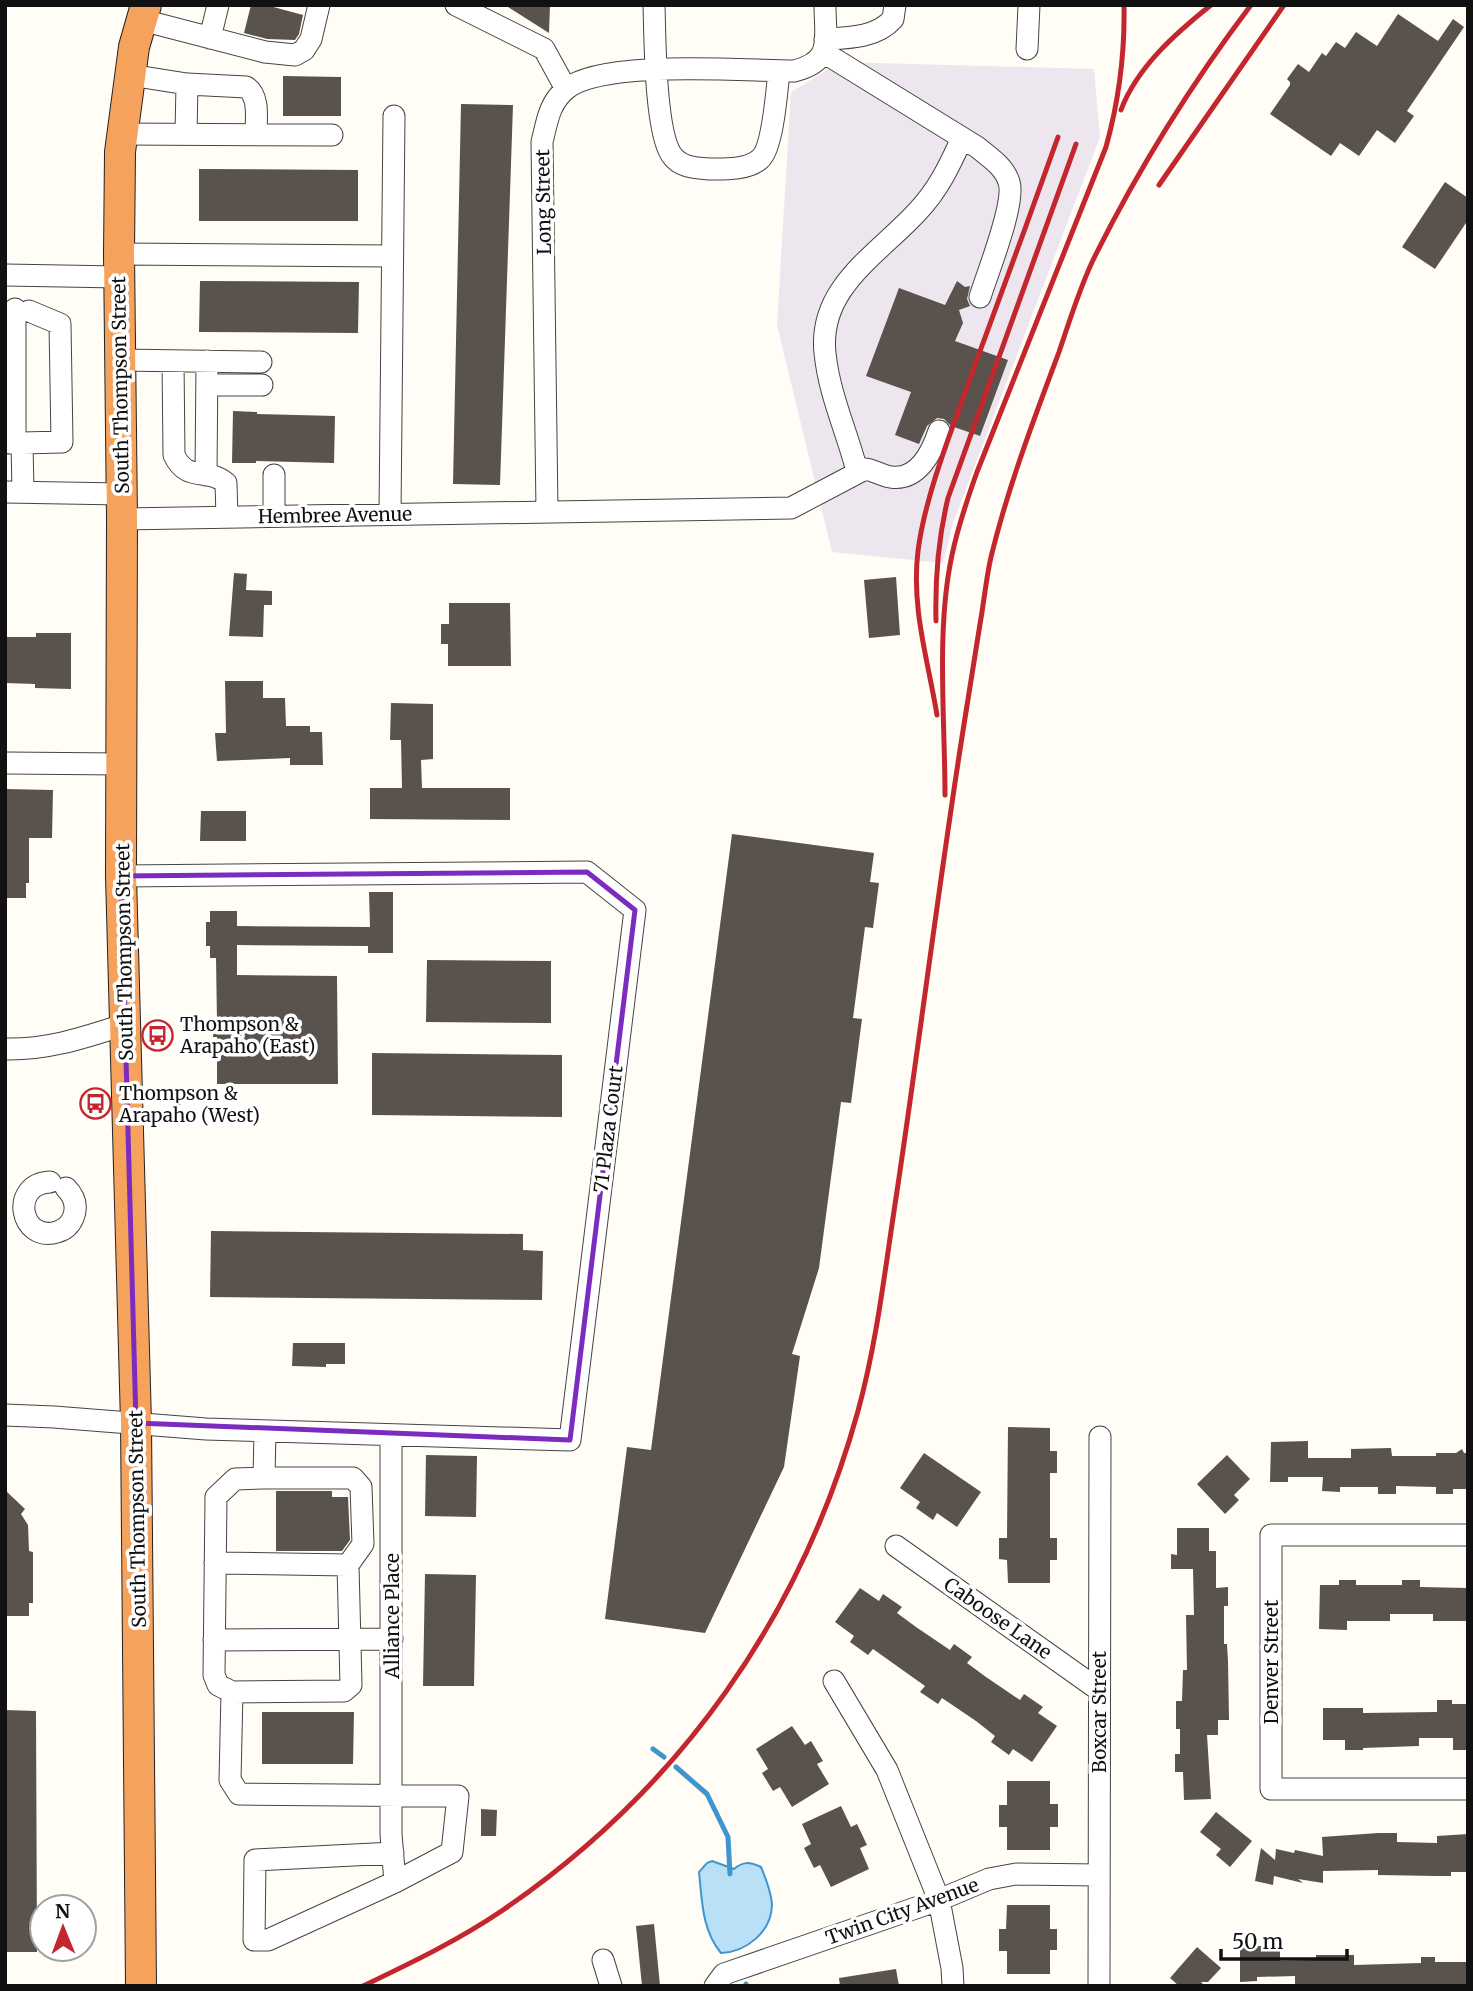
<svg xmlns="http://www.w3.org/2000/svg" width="1473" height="1991" viewBox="0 0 1473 1991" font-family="Merriweather,serif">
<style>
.industrial{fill:#eee6ef}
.water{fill:#b9e0f7;stroke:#3f96cf;stroke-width:2}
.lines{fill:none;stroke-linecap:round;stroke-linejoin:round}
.stream{stroke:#3f96cf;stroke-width:5}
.building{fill:#5a524d}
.minor-casing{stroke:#444;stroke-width:23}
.highway-casing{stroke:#222;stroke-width:32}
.minor{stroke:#fff;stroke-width:21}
.highway{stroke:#f5a25d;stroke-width:30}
.rail{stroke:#c4262e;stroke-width:5}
.marked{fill:none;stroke:#7b2cbf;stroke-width:5;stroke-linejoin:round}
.labels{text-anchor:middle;stroke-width:7;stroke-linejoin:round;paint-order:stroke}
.street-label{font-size:19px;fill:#111;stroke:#fff}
.poi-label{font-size:19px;fill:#111;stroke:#fff;text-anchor:start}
</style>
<rect width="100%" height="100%" fill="#fffdf5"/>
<path class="industrial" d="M 840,62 L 1094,69 L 1100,137 L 953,523 L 943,563 L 832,552 L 777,325 L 791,92 Z"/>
<path class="water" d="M 712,1861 L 734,1869 C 743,1861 750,1862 761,1867 C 766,1879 771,1891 772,1904 C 772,1932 746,1952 721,1953 C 702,1930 702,1901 699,1872 L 707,1863 Z"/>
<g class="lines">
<path class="stream" d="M 653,1749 L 664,1757
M 676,1767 L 707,1794 L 728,1837 L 730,1874
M 746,1984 L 747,1986"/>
</g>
<path class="building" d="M 251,5 L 266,5 L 303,15 L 299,34 L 295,40 L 267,39 L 244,33 Z
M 505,5 L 550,5 L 549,33 Z
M 1398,14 L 1438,41 L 1453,19 L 1464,27 L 1407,111 L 1414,116 L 1395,143 L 1377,130 L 1359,156 L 1340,143 L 1331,156 L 1270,114 L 1290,85 L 1290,82 L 1287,79 L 1298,64 L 1309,72 L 1322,53 L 1326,56 L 1336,42 L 1345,48 L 1356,32 L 1377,46 Z
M 283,76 L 341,77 L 341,116 L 283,116 Z
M 461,104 L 513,105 L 500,485 L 453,484 Z
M 199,169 L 358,170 L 358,221 L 199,221 Z
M 1445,182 L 1468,198 L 1468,220 L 1435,269 L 1402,247 Z
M 200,281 L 359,282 L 358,333 L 199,332 Z
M 957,281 L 965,287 L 970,286 L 967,299 L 970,306 L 959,310 L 963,323 L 955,341 L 1008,360 L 980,436 L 951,426 L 944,419 L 937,418 L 927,426 L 919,444 L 895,435 L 911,392 L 866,376 L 899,288 L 945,305 Z
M 233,411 L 257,412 L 257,414 L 335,416 L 334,463 L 256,461 L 256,463 L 232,463 Z
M 234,573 L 247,574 L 246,590 L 272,591 L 272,605 L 264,605 L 263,637 L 229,636 Z
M 896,577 L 900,635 L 869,638 L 864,580 Z
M 449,603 L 510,603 L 511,666 L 448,666 L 448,644 L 441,644 L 441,624 L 449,624 Z
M 36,633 L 71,633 L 71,689 L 35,688 L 35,684 L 5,683 L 5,637 L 36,637 Z
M 225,681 L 263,681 L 263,698 L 285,698 L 286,726 L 310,726 L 310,732 L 322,732 L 323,765 L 290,765 L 290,758 L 217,761 L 215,733 L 226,733 Z
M 391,703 L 433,704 L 433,759 L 421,760 L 422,788 L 510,788 L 510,820 L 370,819 L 370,788 L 402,788 L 401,740 L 390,740 Z
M 5,789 L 53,790 L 52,838 L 29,838 L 29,883 L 26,883 L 26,898 L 5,898 Z
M 201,811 L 246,811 L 246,841 L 200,841 Z
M 732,834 L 874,853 L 870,882 L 879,883 L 873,928 L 865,927 L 853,1018 L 862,1019 L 851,1103 L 841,1102 L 819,1268 L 792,1354 L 800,1356 L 784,1467 L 705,1633 L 605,1619 L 627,1447 L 651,1450 Z
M 369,892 L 393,892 L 393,953 L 368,953 L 368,946 L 237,945 L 237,975 L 337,976 L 338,1084 L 217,1084 L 217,1037 L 213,1037 L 213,1022 L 217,1022 L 216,958 L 210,958 L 210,946 L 206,946 L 206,922 L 210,922 L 210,911 L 237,911 L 237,926 L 370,927 Z
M 427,960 L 551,961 L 551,1023 L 426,1022 Z
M 372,1053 L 562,1055 L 562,1117 L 372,1115 Z
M 211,1231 L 523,1234 L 523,1250 L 543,1251 L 542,1300 L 210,1297 Z
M 293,1343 L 345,1343 L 345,1364 L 326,1364 L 326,1367 L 292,1366 Z
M 1008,1427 L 1050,1428 L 1050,1451 L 1057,1451 L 1057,1473 L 1050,1473 L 1050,1538 L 1057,1538 L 1057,1560 L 1050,1560 L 1050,1583 L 1008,1583 L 1007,1560 L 999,1559 L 999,1538 L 1007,1538 Z
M 1308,1441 L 1308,1458 L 1351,1458 L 1351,1449 L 1391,1448 L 1392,1456 L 1436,1456 L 1436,1453 L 1456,1453 L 1462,1449 L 1464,1453 L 1468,1453 L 1468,1489 L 1453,1489 L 1453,1494 L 1436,1494 L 1436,1487 L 1396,1486 L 1396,1494 L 1378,1494 L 1378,1487 L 1340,1487 L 1340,1492 L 1322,1491 L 1323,1477 L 1288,1477 L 1288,1482 L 1270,1482 L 1271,1442 Z
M 924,1453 L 981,1492 L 957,1527 L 937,1513 L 933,1520 L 916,1508 L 920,1502 L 900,1488 Z
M 426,1455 L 477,1456 L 476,1517 L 425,1516 Z
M 1227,1455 L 1250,1479 L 1234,1495 L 1239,1500 L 1225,1514 L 1197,1484 Z
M 5,1490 L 25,1509 L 21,1514 L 28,1525 L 29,1551 L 33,1552 L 33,1603 L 29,1603 L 29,1616 L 5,1616 Z
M 276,1491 L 332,1491 L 332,1497 L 348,1497 L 350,1540 L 342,1551 L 276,1551 Z
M 1177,1528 L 1209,1528 L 1209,1551 L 1216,1551 L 1216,1588 L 1228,1587 L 1228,1606 L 1224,1606 L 1224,1644 L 1227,1644 L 1228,1661 L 1229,1720 L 1218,1720 L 1218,1735 L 1207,1735 L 1211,1799 L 1184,1800 L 1183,1772 L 1175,1772 L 1175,1754 L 1180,1754 L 1180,1729 L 1176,1729 L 1176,1701 L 1182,1701 L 1183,1670 L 1187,1670 L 1186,1615 L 1194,1615 L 1193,1569 L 1171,1569 L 1171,1554 L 1177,1555 Z
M 425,1574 L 476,1575 L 474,1686 L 423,1686 Z
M 1339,1580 L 1356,1580 L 1356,1585 L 1402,1585 L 1402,1580 L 1420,1580 L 1420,1587 L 1468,1588 L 1468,1621 L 1433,1621 L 1433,1614 L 1390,1614 L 1390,1621 L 1347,1621 L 1347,1630 L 1319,1629 L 1320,1585 L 1339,1585 Z
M 860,1588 L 879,1601 L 883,1594 L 902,1607 L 897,1613 L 916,1627 L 950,1650 L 954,1644 L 972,1657 L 967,1663 L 986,1677 L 1020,1700 L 1024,1694 L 1043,1707 L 1038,1713 L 1057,1726 L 1032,1762 L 1013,1749 L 1009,1755 L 991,1742 L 995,1736 L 976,1721 L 942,1698 L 938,1704 L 920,1692 L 925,1686 L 873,1649 L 868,1655 L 850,1642 L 854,1636 L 835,1622 Z
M 1437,1700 L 1452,1700 L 1452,1704 L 1468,1704 L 1468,1750 L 1453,1750 L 1453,1738 L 1419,1738 L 1419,1746 L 1363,1748 L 1363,1750 L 1345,1750 L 1345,1740 L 1323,1740 L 1323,1708 L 1363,1708 L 1363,1713 L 1437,1712 Z
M 5,1710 L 36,1711 L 37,1952 L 5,1952 Z
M 262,1712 L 354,1712 L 353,1764 L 262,1764 Z
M 792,1726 L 805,1745 L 811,1741 L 823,1761 L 817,1764 L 829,1784 L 792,1807 L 780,1787 L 773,1791 L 762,1773 L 768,1769 L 756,1749 Z
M 1007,1781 L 1050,1781 L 1050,1804 L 1058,1804 L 1058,1827 L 1050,1827 L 1050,1850 L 1007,1850 L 1007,1827 L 999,1827 L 999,1805 L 1007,1805 Z
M 841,1806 L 851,1827 L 857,1824 L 867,1845 L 860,1848 L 869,1869 L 831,1887 L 820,1865 L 814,1868 L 804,1848 L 811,1844 L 802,1824 Z
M 481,1809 L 497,1810 L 496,1836 L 481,1836 Z
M 1216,1812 L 1252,1841 L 1230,1867 L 1216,1855 L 1221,1849 L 1200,1832 Z
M 1378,1833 L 1397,1833 L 1397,1842 L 1437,1843 L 1437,1836 L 1468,1834 L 1468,1872 L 1451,1872 L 1451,1876 L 1437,1876 L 1378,1875 L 1378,1870 L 1323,1871 L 1323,1883 L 1298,1879 L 1303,1883 L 1274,1876 L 1273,1885 L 1255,1881 L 1261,1848 L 1275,1860 L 1276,1849 L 1294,1853 L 1295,1850 L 1323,1856 L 1322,1837 Z
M 1007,1905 L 1050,1905 L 1050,1929 L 1057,1929 L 1057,1950 L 1050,1950 L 1050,1974 L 1007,1974 L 1007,1951 L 999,1951 L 999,1929 L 1006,1929 Z
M 654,1924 L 660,1986 L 642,1986 L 636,1926 Z
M 1240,1946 L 1280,1946 L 1280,1961 L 1316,1960 L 1316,1955 L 1354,1955 L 1354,1965 L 1421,1963 L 1421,1957 L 1435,1957 L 1435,1962 L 1468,1962 L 1468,1986 L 1295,1986 L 1295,1976 L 1257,1977 L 1257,1981 L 1240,1982 Z
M 1197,1947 L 1221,1968 L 1208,1982 L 1201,1982 L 1205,1986 L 1179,1986 L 1170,1978 Z
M 896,1969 L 899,1986 L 840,1986 L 839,1978 Z"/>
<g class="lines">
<defs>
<path id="minor" d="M 456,5 L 544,49 L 566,89
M 654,5 C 655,37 655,129 671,154 C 679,167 694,168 709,169 C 724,169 748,170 760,159 C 773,148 777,89 779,71
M 142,20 L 265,52 L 295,55 L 304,50 L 311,39 L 319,5
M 210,38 L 218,5
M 825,39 C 848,38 876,38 893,19 L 895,5
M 1027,49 L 1029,5
M 823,52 L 977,147 C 989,157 1004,166 1009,182 C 1016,203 987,274 980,297
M 130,75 L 187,84 L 246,87 C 260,96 256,119 256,134
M 122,134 L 332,135
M 186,134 L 187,84
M 119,254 L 391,256
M 5,275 L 119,277
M 15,309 L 15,443
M 120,360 L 261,362
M 173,361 L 174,455 C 187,483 207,467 226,483 L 227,517
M 207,385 L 262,385
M 10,443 L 22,443 L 23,492
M 22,443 L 62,442 L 60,324 L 29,311
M 857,471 C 847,432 829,394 825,353 C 818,287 879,254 918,211 C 938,190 950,165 962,138
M 206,475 L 207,361
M 274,475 L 274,516
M 5,492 L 122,494
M 547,511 L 542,142 C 547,122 549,103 566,89 C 604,59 743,71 794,71 C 834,61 825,40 825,5
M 390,514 L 394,116
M 122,519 L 791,508 L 865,469 C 874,470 882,476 891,477 C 918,481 932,452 939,431
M 5,763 L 122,764
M 5,1049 C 45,1050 80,1039 117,1027 L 125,1027
M 50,1182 C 9,1184 20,1243 57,1232 C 64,1230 70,1225 73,1218 C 78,1206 74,1196 66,1188
M 5,1415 L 54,1417 L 206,1429 L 570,1440 L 635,910 L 587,872 L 121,876
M 265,1431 L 264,1478 L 235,1479 L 216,1497 L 214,1675 L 218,1685 L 232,1692 L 230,1780 L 239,1794 L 458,1796 L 452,1852 L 395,1882
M 391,1436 L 391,1834 L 395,1882 L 268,1940 L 254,1940 L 255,1860 L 393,1853
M 1468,1535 L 1271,1535 L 1271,1789 L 1468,1789
M 896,1546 L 1099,1690
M 215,1563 L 348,1565
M 214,1640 L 392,1639
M 834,1681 L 887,1770 L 939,1900 L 952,1968 L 953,1986
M 232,1692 L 344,1691 L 351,1685 L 348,1565 L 363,1544 L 361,1487 L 353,1478 L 264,1478
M 603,1960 L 611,1986
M 715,1986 L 724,1974 L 939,1900 L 989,1879 L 1016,1874 L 1099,1875
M 1099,1986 L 1100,1437"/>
<path id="highway" d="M 141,1986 L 136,1423 L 121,876 L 122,519 L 119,254 L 120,152 L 134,47 L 146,5"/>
</defs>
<use href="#minor" class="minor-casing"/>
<use href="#highway" class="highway-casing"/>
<use href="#minor" class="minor"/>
<use href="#highway" class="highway"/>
<path class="rail" d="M 1121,110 C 1137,67 1176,33 1211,5
M 1159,185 L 1284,5
M 936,621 C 935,579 938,539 948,498 L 1076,144
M 937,715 C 928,660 911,608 918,551 C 925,495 953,427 972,373 C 1001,294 1030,216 1058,137
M 945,795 C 945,719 936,629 952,555 C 958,526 967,500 977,472 L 1106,147 C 1119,100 1125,54 1124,5
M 363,1986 C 411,1963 459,1940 503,1910 C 680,1789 801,1617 858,1411 C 877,1342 885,1269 896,1198 C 919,1045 938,890 962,737 C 968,699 974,662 980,624 C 984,602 986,579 991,557 C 1008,487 1034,419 1059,352 C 1070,320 1080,286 1095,256 C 1139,168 1192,83 1251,5"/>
</g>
<path class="marked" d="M 587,872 L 635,910 L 570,1440 L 136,1423 L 121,876 Z"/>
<defs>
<symbol id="bus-ring" viewBox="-11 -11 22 22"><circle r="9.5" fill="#fff" stroke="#c4262e" stroke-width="1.5"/><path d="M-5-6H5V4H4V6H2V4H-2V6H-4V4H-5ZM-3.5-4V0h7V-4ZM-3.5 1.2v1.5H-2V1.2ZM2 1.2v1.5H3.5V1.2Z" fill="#c4262e"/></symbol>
</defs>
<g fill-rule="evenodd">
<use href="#bus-ring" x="140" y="1018" width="35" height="35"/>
<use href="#bus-ring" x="78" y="1086" width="35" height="35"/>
</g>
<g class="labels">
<g class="street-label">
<text transform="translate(543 202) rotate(-91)" y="7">Long Street</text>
<text transform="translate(120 385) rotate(-91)" y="7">South Thompson Street</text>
<text transform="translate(335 515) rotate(-1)" y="7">Hembree Avenue</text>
<text transform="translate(124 952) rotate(-91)" y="7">South Thompson Street</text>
<text transform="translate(608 1129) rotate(-83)" y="7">71 Plaza Court</text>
<text transform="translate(137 1519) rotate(-91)" y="7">South Thompson Street</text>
<text transform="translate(392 1616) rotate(-90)" y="7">Alliance Place</text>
<text transform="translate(998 1618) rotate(35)" y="7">Caboose Lane</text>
<text transform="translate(1271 1662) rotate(-90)" y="7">Denver Street</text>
<text transform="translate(1099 1712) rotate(-90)" y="7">Boxcar Street</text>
<text transform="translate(902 1911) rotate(-20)" y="7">Twin City Avenue</text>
</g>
<g class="poi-label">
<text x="180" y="1031">Thompson &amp;<tspan x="180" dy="22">Arapaho (East)</tspan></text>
<text x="119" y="1100">Thompson &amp;<tspan x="119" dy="22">Arapaho (West)</tspan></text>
</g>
</g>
<rect width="1473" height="1991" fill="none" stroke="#111111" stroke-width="14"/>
<g transform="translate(63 1928) rotate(359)"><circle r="33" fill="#ffffff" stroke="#a0a0a0" stroke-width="2"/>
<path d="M0-5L12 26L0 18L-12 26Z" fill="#c4262e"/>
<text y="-10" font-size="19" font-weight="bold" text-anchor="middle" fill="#111111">N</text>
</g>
<path d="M1221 1949v10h126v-10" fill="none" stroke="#111111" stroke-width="3.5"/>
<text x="1232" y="1949" font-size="21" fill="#111111" stroke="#ffffff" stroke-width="5" paint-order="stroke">50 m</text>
</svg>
